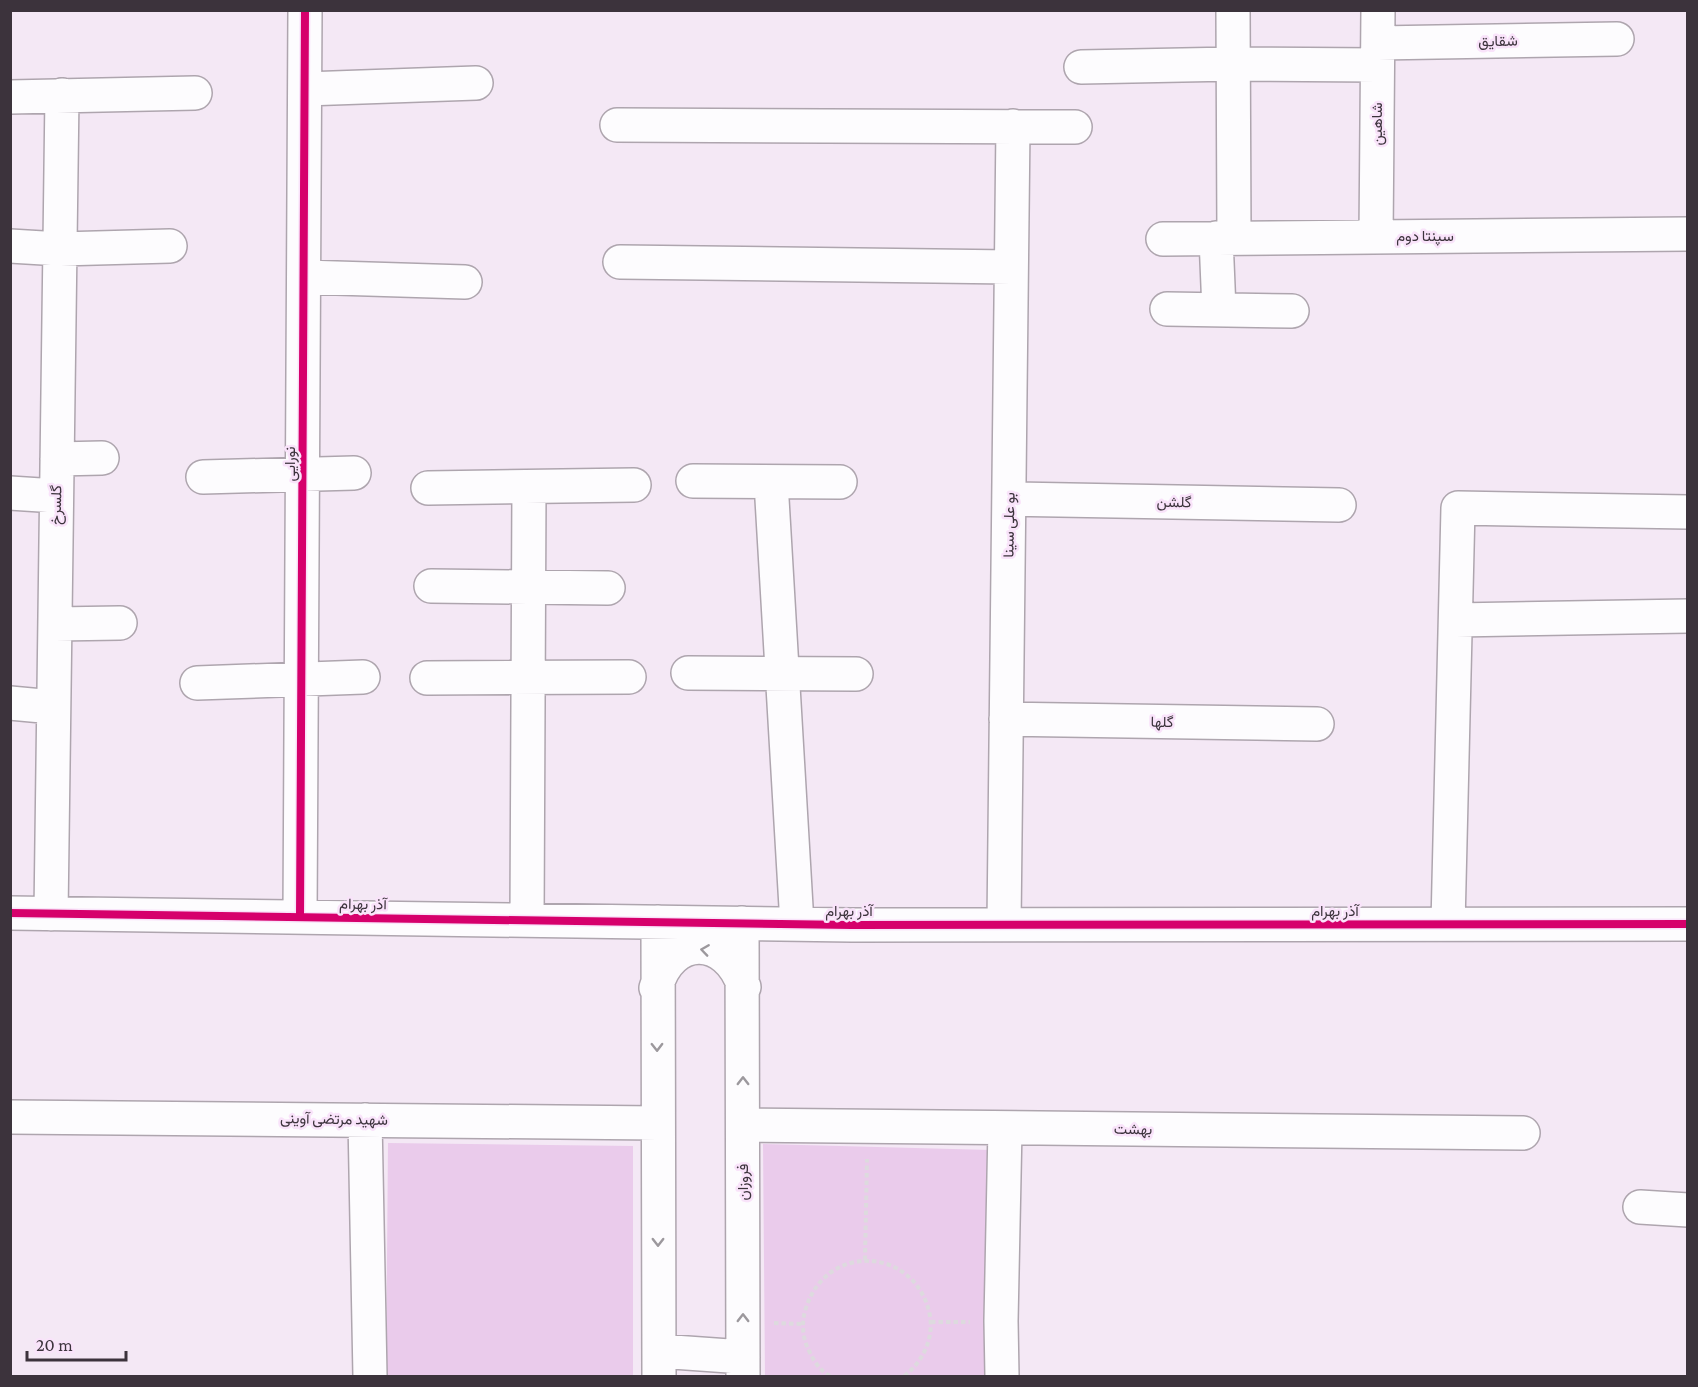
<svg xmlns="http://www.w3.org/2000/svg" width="1698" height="1387" viewBox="0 0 1698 1387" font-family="'Crimson Pro',Vazirmatn,serif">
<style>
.green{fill:#eacbeb}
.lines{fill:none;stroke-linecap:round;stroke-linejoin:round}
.minor-casing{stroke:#aea5ae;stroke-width:36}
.path{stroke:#dddade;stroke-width:4;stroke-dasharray:4.5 3;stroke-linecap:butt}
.minor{stroke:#fdfcfe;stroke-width:33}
.cycleway-casing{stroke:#f9e3fa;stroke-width:11}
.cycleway{stroke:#d6006c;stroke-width:8}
.oneway{stroke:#9c989d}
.labels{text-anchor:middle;stroke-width:5;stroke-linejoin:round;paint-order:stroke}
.street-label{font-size:15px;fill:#3c333c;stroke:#f9e3fa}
</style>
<rect width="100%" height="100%" fill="#f4e8f5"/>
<path class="green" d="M 388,1143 L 633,1146 L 633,1376 L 386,1376 Z
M 763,1144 L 991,1150 L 989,1376 L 765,1376 Z"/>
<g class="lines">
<defs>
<path id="minor" d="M 1233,10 L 1234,238
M 1378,43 L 1617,39
M 1081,67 L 1233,64 L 1377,65
M 305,89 L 476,83
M 10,97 L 195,93
M 617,125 L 1075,127
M 1376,237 L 1378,10
M 1216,238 L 1219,310
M 1163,239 L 1688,234
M 10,246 L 60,249 L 170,246
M 620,262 L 1011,267
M 304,277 L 465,282
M 1167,309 L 1292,311
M 57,459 L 102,458
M 203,477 L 354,473
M 693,481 L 840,482
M 771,482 L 797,924
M 428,488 L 634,485
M 10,493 L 56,496
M 1009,499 L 1339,505
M 431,586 L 608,588
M 1456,620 L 1688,616
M 55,624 L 120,623
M 688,673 L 856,674
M 427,678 L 629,677
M 197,683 L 363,677
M 10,703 L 53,707
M 1006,719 L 1317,724
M 10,913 L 852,925 L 1688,924
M 51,914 L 62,95
M 300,917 L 305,10
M 527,920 L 529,488
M 658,922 L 659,1376
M 742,923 L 743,1376
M 1004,924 L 1013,126
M 1448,924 L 1458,508 L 1688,512
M 656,988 C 670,934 727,934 744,987
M 10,1117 L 658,1123
M 365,1120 L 370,1376
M 743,1125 L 1523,1133
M 1640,1207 L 1688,1210
M 659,1351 L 743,1357
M 1002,1376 L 1001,1321 L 1005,1128"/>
</defs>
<use href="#minor" class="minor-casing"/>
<path class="path" d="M 865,1260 L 867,1159
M 931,1322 L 970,1322
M 774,1323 L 803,1324
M 830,1376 C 818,1370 811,1356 806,1344 C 802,1332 802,1319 806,1308 C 827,1241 917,1247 930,1316 C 934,1339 922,1363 904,1376"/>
<use href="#minor" class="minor"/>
<defs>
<path id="cycleway" d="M 10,913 L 852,925 L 1688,924
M 300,917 L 305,10"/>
</defs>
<use href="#cycleway" class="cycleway-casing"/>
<use href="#cycleway" class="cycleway"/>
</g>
<defs><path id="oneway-chevron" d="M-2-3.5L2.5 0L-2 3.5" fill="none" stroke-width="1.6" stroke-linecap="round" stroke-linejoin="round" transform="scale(1.5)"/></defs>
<g class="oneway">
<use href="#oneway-chevron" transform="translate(705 950) rotate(-172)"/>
<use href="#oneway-chevron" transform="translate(657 1047) rotate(89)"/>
<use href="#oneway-chevron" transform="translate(743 1081) rotate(-90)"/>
<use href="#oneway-chevron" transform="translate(658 1242) rotate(90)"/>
<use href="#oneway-chevron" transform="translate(743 1318) rotate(-90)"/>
</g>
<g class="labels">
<g class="street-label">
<text transform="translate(1498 41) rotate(-1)" y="5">شقایق</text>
<text transform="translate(1377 124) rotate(-90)" y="5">شاهین</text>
<text x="1425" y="241">سپنتا دوم</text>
<text transform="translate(290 464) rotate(-90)" y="5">نورایی</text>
<text transform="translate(1174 502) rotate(1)" y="5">گلشن</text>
<text transform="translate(56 505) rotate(-89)" y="5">گلسرخ</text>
<text transform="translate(1009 525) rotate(-89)" y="5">بو علی سینا</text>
<text transform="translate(1162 722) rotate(1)" y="5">گلها</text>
<text transform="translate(363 904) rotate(1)" y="5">آذر بهرام</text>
<text x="849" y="916">آذر بهرام</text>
<text x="1335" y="916">آذر بهرام</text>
<text transform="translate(334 1119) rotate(1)" y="5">شهید مرتضی آوینی</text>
<text transform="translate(1133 1129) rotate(1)" y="5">بهشت</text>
<text transform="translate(743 1182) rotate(-90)" y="5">فروزان</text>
</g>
</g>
<rect width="1698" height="1387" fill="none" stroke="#3c333c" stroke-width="24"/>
<path d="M27 1351v9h99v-9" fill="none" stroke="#3c333c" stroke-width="3"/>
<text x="36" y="1351" font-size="18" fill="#3c333c" stroke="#f9e3fa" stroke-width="4.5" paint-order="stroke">20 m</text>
</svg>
